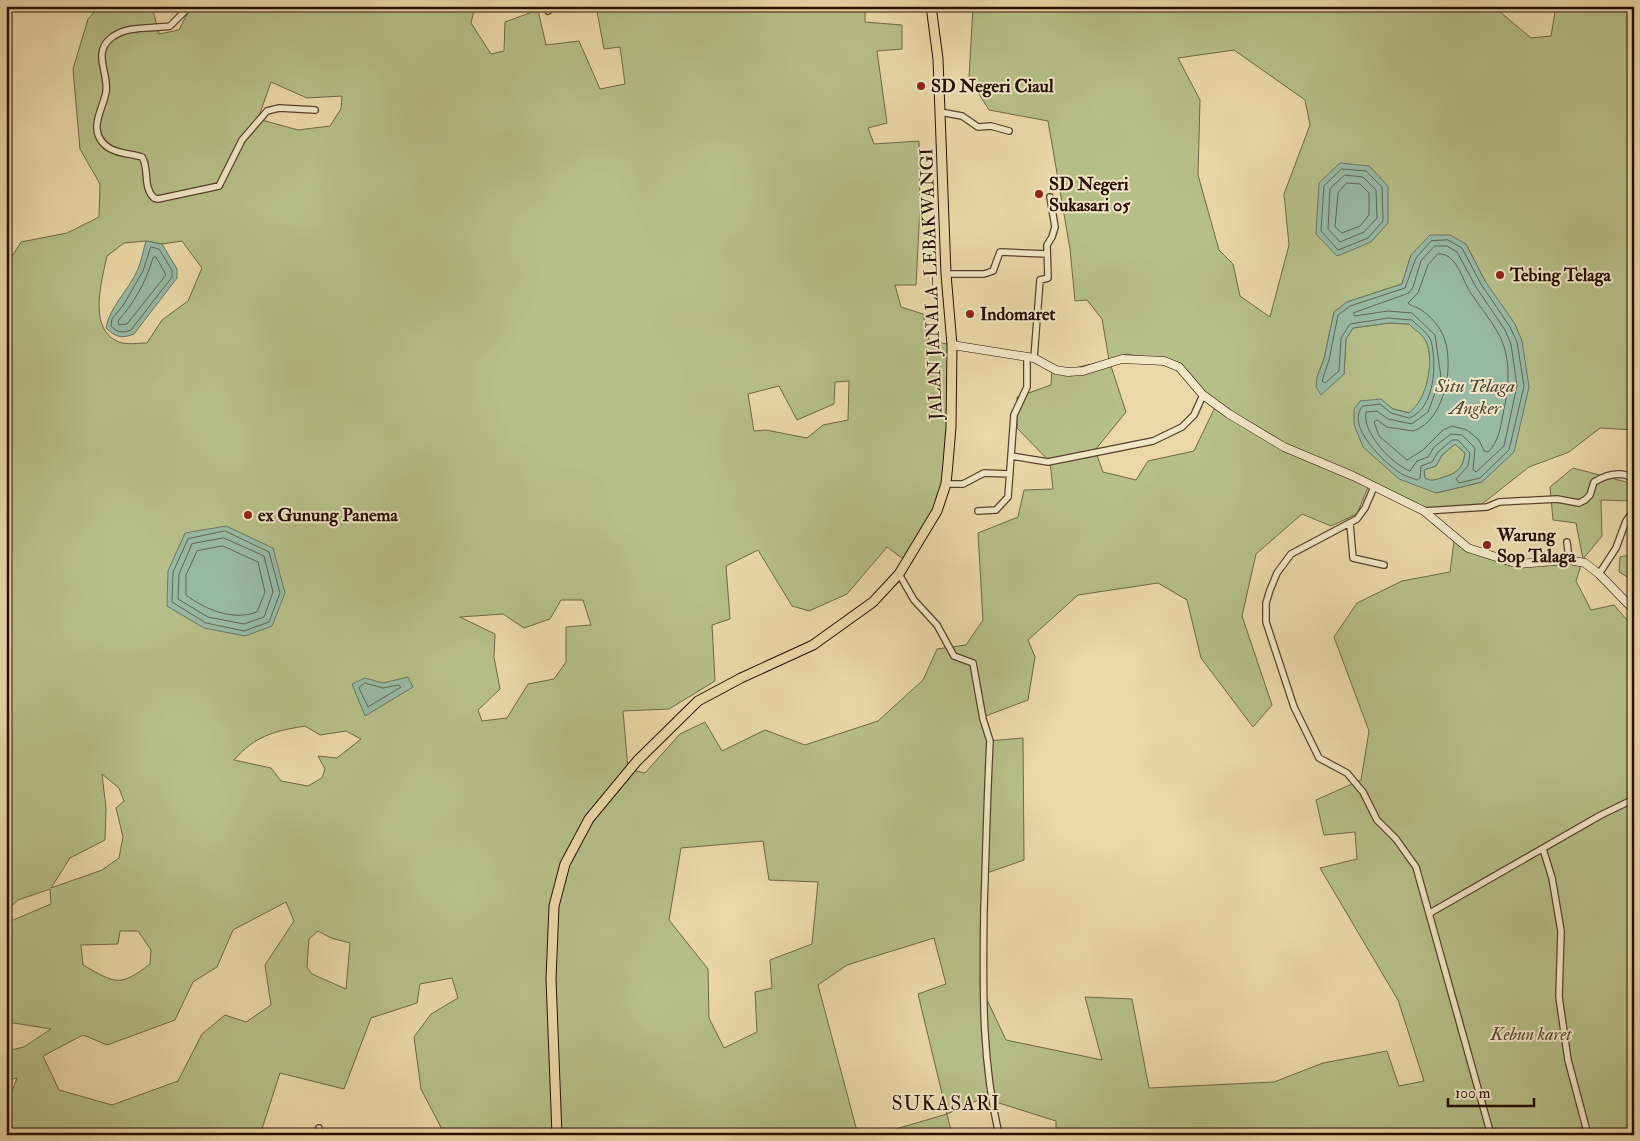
<svg xmlns="http://www.w3.org/2000/svg" width="1640" height="1141" viewBox="0 0 1640 1141" font-family="'IM FELL Double Pica',serif">
<style>
.green{fill:#b6bf88;stroke:#6e6646;fill-rule:evenodd}
.water{fill:#98baa5;stroke:#6b7565;fill-rule:evenodd}
.lines{fill:none;stroke-linecap:round;stroke-linejoin:round}
.shore{stroke:#606454;stroke-width:1}
.street-casing{stroke:#58402d;stroke-width:8}
.secondary-casing{stroke:#270e04;stroke-width:9}
.primary-casing{stroke:#270e04;stroke-width:11}
.street{stroke:#f1e6c6;stroke-width:5.5}
.secondary{stroke:#f1e6c6;stroke-width:8}
.primary{stroke:#ead8a8;stroke-width:9}
.poi-dot{fill:#8f2418;stroke:#f1e6c6;stroke-width:2}
.labels{text-anchor:middle;stroke-width:4;stroke-linejoin:round;paint-order:stroke}
.poi-label{font-size:18px;font-weight:bold;fill:#270e04;stroke:#f1e6c6;text-anchor:start}
.street-label{font-size:18px;fill:#270e04;stroke:#f1e6c6}
.park-label{font-size:18px;font-style:italic;fill:#594c32;stroke:#f1e6c6}
.water-label{font-size:19px;font-style:italic;fill:#4f4a3c;stroke:#f1e6c6}
.quarter-label{font-size:20px;letter-spacing:1px;fill:#270e04;stroke:#f1e6c6}
</style>
<rect width="100%" height="100%" fill="#ead8a8"/>
<filter id="stains"><feTurbulence type="fractalNoise" baseFrequency=".004" numOctaves="4"/><feColorMatrix values="0 0 0 0 .2 0 0 0 0 .09 0 0 0 0 .02 0 0 0 .5 -.17"/></filter>
<radialGradient id="worn" r=".72"><stop offset=".6" stop-color="#630" stop-opacity="0"/><stop offset="1" stop-color="#630" stop-opacity=".3"/></radialGradient>
<path class="green" d="M 100,6 L 152,6 L 159,34 L 179,30 L 191,6 L 475,6 L 471,23 L 491,54 L 504,51 L 505,22 L 538,10 L 546,45 L 579,41 L 600,89 L 625,84 L 620,47 L 604,49 L 596,6 L 865,6 L 865,22 L 902,25 L 902,49 L 877,51 L 887,123 L 868,128 L 874,144 L 919,141 L 920,207 L 916,285 L 895,285 L 901,307 L 923,314 L 929,340 L 951,345 L 944,485 L 928,526 L 906,561 L 887,547 L 847,594 L 809,611 L 792,606 L 758,550 L 726,566 L 730,619 L 712,625 L 715,681 L 669,709 L 623,711 L 628,769 L 645,773 L 680,734 L 705,722 L 722,751 L 765,730 L 805,745 L 878,721 L 923,680 L 937,649 L 966,645 L 983,620 L 978,533 L 1018,517 L 1024,490 L 1053,489 L 1050,462 L 1017,428 L 1017,397 L 1051,385 L 1052,366 L 1070,369 L 1109,360 L 1102,319 L 1087,300 L 1075,301 L 1070,249 L 1048,121 L 989,110 L 969,78 L 973,6 L 1493,6 L 1531,38 L 1551,36 L 1556,6 L 1634,6 L 1634,430 L 1600,428 L 1569,452 L 1529,467 L 1482,504 L 1424,509 L 1369,485 L 1357,514 L 1331,526 L 1302,514 L 1256,554 L 1242,616 L 1272,705 L 1253,727 L 1201,658 L 1187,600 L 1158,583 L 1078,595 L 1028,640 L 1035,657 L 1028,700 L 983,717 L 988,741 L 1023,738 L 1024,860 L 984,874 L 980,985 L 1006,1040 L 1102,1060 L 1085,997 L 1132,999 L 1149,1088 L 1274,1082 L 1323,1063 L 1387,1051 L 1399,1086 L 1424,1081 L 1398,1000 L 1320,868 L 1357,859 L 1355,832 L 1324,835 L 1316,800 L 1361,780 L 1369,731 L 1334,637 L 1357,603 L 1402,581 L 1450,572 L 1454,541 L 1518,564 L 1583,559 L 1576,523 L 1553,520 L 1550,487 L 1573,468 L 1634,484 L 1634,501 L 1601,500 L 1602,536 L 1583,559 L 1576,581 L 1591,610 L 1614,605 L 1634,628 L 1634,1135 L 1064,1135 L 1056,1132 L 1056,1121 L 983,1098 L 947,1114 L 952,1135 L 875,1135 L 947,1114 L 918,994 L 946,984 L 934,938 L 847,965 L 818,985 L 858,1135 L 445,1135 L 421,1089 L 414,1037 L 431,1014 L 458,998 L 452,978 L 420,984 L 417,1003 L 371,1018 L 344,1089 L 280,1073 L 260,1135 L 6,1135 L 6,1108 L 17,1078 L 6,1081 L 6,1051 L 24,1047 L 51,1029 L 14,1023 L 6,1027 L 6,923 L 51,904 L 50,889 L 18,900 L 6,911 L 6,253 L 13,255 L 21,242 L 67,233 L 99,217 L 100,184 L 80,149 L 73,69 L 88,19 ZM 1234,50 L 1305,100 L 1310,125 L 1284,194 L 1289,245 L 1270,317 L 1240,296 L 1233,264 L 1219,250 L 1198,175 L 1200,100 L 1178,58 ZM 271,82 L 307,98 L 342,96 L 341,109 L 330,126 L 298,130 L 258,119 ZM 146,241 L 162,244 L 182,241 L 202,268 L 188,301 L 162,320 L 147,343 C 139,343 126,345 119,342 C 87,330 102,280 107,256 L 124,243 ZM 1466,244 L 1485,281 L 1482,482 L 1436,493 L 1360,401 L 1410,413 C 1427,399 1435,362 1426,341 C 1423,335 1414,329 1409,324 L 1389,323 L 1353,328 L 1346,339 L 1344,374 L 1317,377 L 1324,359 L 1334,312 L 1347,302 L 1402,284 L 1411,255 ZM 1127,354 L 1174,363 L 1217,403 L 1194,451 L 1148,461 L 1136,480 L 1103,472 L 1095,450 L 1126,412 L 1109,360 ZM 849,381 L 848,420 L 823,425 L 807,438 L 766,430 L 754,431 L 748,394 L 779,386 L 797,420 L 834,404 L 835,382 ZM 561,600 L 583,600 L 591,625 L 566,627 L 566,662 L 554,679 L 528,684 L 507,718 L 482,721 L 478,710 L 500,689 L 494,657 L 495,634 L 460,617 L 503,614 L 524,628 L 550,619 ZM 305,726 L 320,735 L 346,731 L 361,739 L 337,758 L 318,756 L 325,769 L 322,778 L 308,786 L 281,781 L 271,768 L 234,760 C 255,736 274,731 305,726 ZM 102,774 L 119,788 L 124,801 L 116,808 L 123,837 L 119,858 L 102,870 L 51,888 L 70,858 L 105,840 L 106,808 ZM 763,841 L 769,880 L 818,882 L 812,944 L 770,960 L 772,988 L 755,992 L 757,1032 L 724,1048 L 709,1018 L 708,969 L 669,920 L 681,848 ZM 286,902 L 294,921 L 265,965 L 271,1005 L 246,1022 L 225,1015 L 202,1034 L 178,1081 L 112,1105 L 59,1090 L 43,1056 L 83,1035 L 107,1045 L 175,1020 L 193,982 L 217,967 L 233,930 ZM 120,931 L 138,931 L 151,950 L 150,964 C 119,988 115,983 83,965 L 81,945 L 118,944 ZM 318,931 L 331,938 L 350,943 L 346,989 L 312,974 L 307,967 L 309,939 Z
M 1455,444 L 1465,453 C 1463,469 1456,474 1441,478 C 1434,480 1432,482 1425,478 L 1424,470 L 1436,466 L 1442,455 Z
M 1634,554 L 1634,581 L 1619,572 L 1620,557 Z"/>
<path class="water" d="M 1340,163 L 1369,166 L 1388,186 L 1388,223 L 1371,242 L 1337,256 L 1316,234 L 1319,183 Z
M 1430,235 L 1450,235 L 1466,244 L 1485,281 L 1515,324 L 1522,341 L 1529,387 L 1514,452 L 1482,482 L 1436,493 L 1399,479 L 1363,447 L 1354,424 L 1354,409 L 1360,401 L 1381,399 L 1393,409 L 1409,413 C 1427,399 1435,362 1426,341 C 1423,335 1414,329 1409,324 L 1389,323 L 1353,328 L 1346,339 L 1344,374 L 1321,395 L 1316,387 L 1317,377 L 1324,359 L 1334,312 L 1347,302 L 1402,284 L 1411,255 ZM 1455,444 L 1465,453 C 1463,469 1456,474 1441,478 C 1434,480 1432,482 1425,478 L 1424,470 L 1436,466 L 1442,455 Z
M 146,241 L 162,244 L 177,269 L 177,278 L 134,334 C 122,339 115,337 106,328 C 109,307 130,289 138,269 C 142,260 143,250 146,241 Z
M 226,526 L 273,548 L 285,593 L 272,626 L 245,636 L 204,628 L 167,606 L 168,571 L 185,533 Z
M 408,677 L 413,687 L 365,716 L 352,684 L 365,678 L 383,683 Z"/>
<g class="lines">
<path class="shore" d="M 1342,169 L 1366,171 L 1382,187 L 1383,221 L 1368,238 L 1338,250 L 1321,231 L 1324,186 Z
M 1345,175 L 1363,177 L 1376,190 L 1377,218 L 1364,232 L 1340,242 L 1328,229 L 1330,189 Z
M 1347,183 L 1360,184 L 1369,193 L 1369,215 L 1360,226 L 1342,233 L 1335,227 L 1338,193 Z
M 1448,240 L 1462,248 L 1481,284 L 1510,327 L 1517,342 L 1524,386 L 1509,450 L 1480,478 L 1459,483 L 1456,479 L 1468,466 L 1470,453 L 1458,440 L 1452,440 L 1438,452 L 1432,462 L 1421,466 L 1420,478 L 1417,480 C 1413,478 1407,477 1402,474 C 1386,465 1344,425 1363,406 L 1380,404 L 1391,413 L 1409,418 C 1435,409 1437,363 1431,341 C 1428,333 1418,326 1412,320 L 1388,318 L 1350,324 L 1341,338 L 1339,371 L 1325,383 L 1322,381 L 1329,360 L 1338,315 L 1350,306 L 1405,288 L 1416,258 L 1431,241 Z
M 1435,246 L 1447,246 L 1457,252 L 1476,287 L 1505,330 L 1511,344 L 1517,386 L 1504,446 L 1476,472 L 1473,470 L 1475,448 L 1462,435 L 1451,434 L 1434,447 L 1428,457 L 1417,461 L 1410,471 C 1392,464 1362,433 1366,412 L 1377,411 L 1388,419 L 1412,424 L 1428,412 L 1441,377 L 1435,335 L 1412,313 L 1388,311 L 1355,316 L 1353,313 L 1409,293 L 1413,287 L 1421,261 Z
M 151,247 L 159,249 L 172,270 L 172,277 L 131,330 C 123,333 117,333 111,326 L 112,319 L 124,304 L 143,271 Z
M 1438,254 C 1456,252 1462,279 1470,292 C 1479,306 1490,318 1498,333 C 1512,357 1509,388 1503,414 C 1500,429 1499,441 1488,452 L 1484,451 L 1479,440 L 1467,430 L 1452,426 L 1443,430 L 1423,450 L 1407,460 L 1379,436 L 1374,422 L 1377,420 L 1387,427 L 1413,431 C 1446,421 1456,360 1442,333 C 1438,324 1426,312 1418,308 C 1414,306 1411,306 1408,303 L 1418,293 L 1428,265 Z
M 156,257 L 166,275 L 127,324 L 119,325 L 118,321 C 134,303 146,282 153,258 Z
M 225,531 L 269,552 L 280,593 L 269,622 L 244,631 L 206,623 L 172,602 L 173,572 L 188,539 Z
M 224,538 L 264,556 L 273,592 L 264,617 L 244,624 L 208,617 L 178,599 L 179,574 L 192,544 Z
M 223,546 L 258,562 L 265,592 L 257,612 C 233,621 206,610 186,595 L 186,575 L 197,551 Z
M 365,683 L 383,688 L 398,685 L 401,687 L 368,707 L 359,688 Z"/>
<defs>
<path id="street" d="M 190,6 L 170,26 C 152,29 127,25 111,38 C 92,53 109,73 106,92 C 103,109 89,127 103,143 C 113,154 129,153 142,157 C 150,170 142,186 154,198 L 158,199 L 219,186 L 242,140 L 267,111 L 279,108 L 315,110
M 546,6 L 548,11
M 940,112 L 962,116 L 978,127 L 991,126 L 1009,131
M 946,274 L 984,274 L 993,271 L 1000,252 L 1047,254
M 1034,358 L 1040,280 L 1048,278 L 1047,245 L 1052,237 L 1055,227 L 1050,197
M 1011,456 L 1048,462 L 1153,441 L 1182,427 L 1194,415 L 1203,395
M 946,484 L 963,484 L 984,473 L 1010,474
M 1374,487 L 1365,508 L 1357,519 L 1291,554 L 1277,573 L 1270,590 L 1266,603 L 1266,622 L 1294,707 L 1319,758 L 1347,773 L 1363,792 L 1377,820 L 1396,839 L 1416,867 L 1491,1135
M 978,511 L 996,510 L 1008,497 L 1014,415 L 1027,387 L 1027,357
M 1424,511 L 1487,507 L 1499,502 L 1557,499 L 1579,503 L 1585,500 L 1590,495 L 1594,482 C 1606,475 1621,470 1634,479
M 1350,524 L 1353,558 L 1384,565
M 1567,542 L 1569,560
M 899,574 L 914,600 L 937,625 L 954,656 L 973,663 L 983,719 L 990,741 C 987,797 986,852 984,908 C 983,987 981,1057 999,1135
M 1599,574 L 1616,548 L 1626,521 L 1634,510
M 1543,849 L 1552,878 L 1561,931 L 1559,997 L 1568,1060 L 1588,1135
M 1430,913 L 1601,815 L 1634,799
M 319,1128 L 320,1135"/>
<path id="secondary" d="M 952,345 L 1034,358 L 1056,370 L 1068,372 L 1083,371 L 1122,359 L 1164,361 L 1179,367 L 1203,395 L 1229,414 L 1284,447 L 1353,476 L 1424,511 L 1468,548 L 1518,564 L 1569,560 L 1585,563 L 1599,574 L 1634,610"/>
<path id="primary" d="M 557,1135 L 551,979 L 554,906 L 565,864 L 589,819 L 637,761 L 698,701 L 741,678 L 813,645 L 873,602 L 899,574 L 937,511 L 946,484 L 948,463 L 951,427 L 952,345 L 946,274 L 938,59 L 931,6"/>
</defs>
<use href="#street" class="street-casing"/>
<use href="#secondary" class="secondary-casing"/>
<use href="#primary" class="primary-casing"/>
<use href="#street" class="street"/>
<use href="#secondary" class="secondary"/>
<use href="#primary" class="primary"/>
</g>
<g class="poi-dot">
<circle cx="921" cy="86" r="5"/>
<circle cx="1039" cy="194" r="5"/>
<circle cx="1500" cy="275" r="5"/>
<circle cx="970" cy="314" r="5"/>
<circle cx="248" cy="515" r="5"/>
<circle cx="1487" cy="545" r="5"/>
</g>
<g class="labels">
<g class="poi-label">
<text x="931" y="92">SD Negeri Ciaul</text>
<text x="1049" y="190">SD Negeri<tspan x="1049" dy="21">Sukasari 05</tspan></text>
<text x="1510" y="281">Tebing Telaga</text>
<text x="980" y="320">Indomaret</text>
<text x="258" y="521">ex Gunung Panema</text>
<text x="1497" y="541">Warung<tspan x="1497" dy="21">Sop Talaga</tspan></text>
</g>
<g class="street-label">
<text transform="translate(931 284) rotate(-92)" y="6">JALAN JANALA–LEBAKWANGI</text>
</g>
<g class="park-label">
<text x="1531" y="1040">Kebun karet</text>
</g>
<g class="water-label">
<text x="1475" y="392">Situ Telaga<tspan x="1475" dy="22">Angker</tspan></text>
</g>
<g class="quarter-label">
<text x="946" y="1110">SUKASARI</text>
</g>
</g>
<rect width="1640" height="1141" fill="none" stroke="#ead8a8" stroke-width="25"/>
<rect x="8" y="8" width="1625" height="1126" fill="none" stroke="#270e04" stroke-width="2.5"/>
<rect x="12" y="12" width="1615" height="1116" fill="none" stroke="#270e04"/>
<path d="M1448 1098v8h86v-8" fill="none" stroke="#270e04" stroke-width="2.5"/>
<text x="1455" y="1098" font-size="15" fill="#270e04" stroke="#f1e6c6" stroke-width="4" paint-order="stroke">100 m</text>
<rect width="100%" height="100%" filter="url(#stains)"/>
<rect width="100%" height="100%" fill="url(#worn)"/>
</svg>
